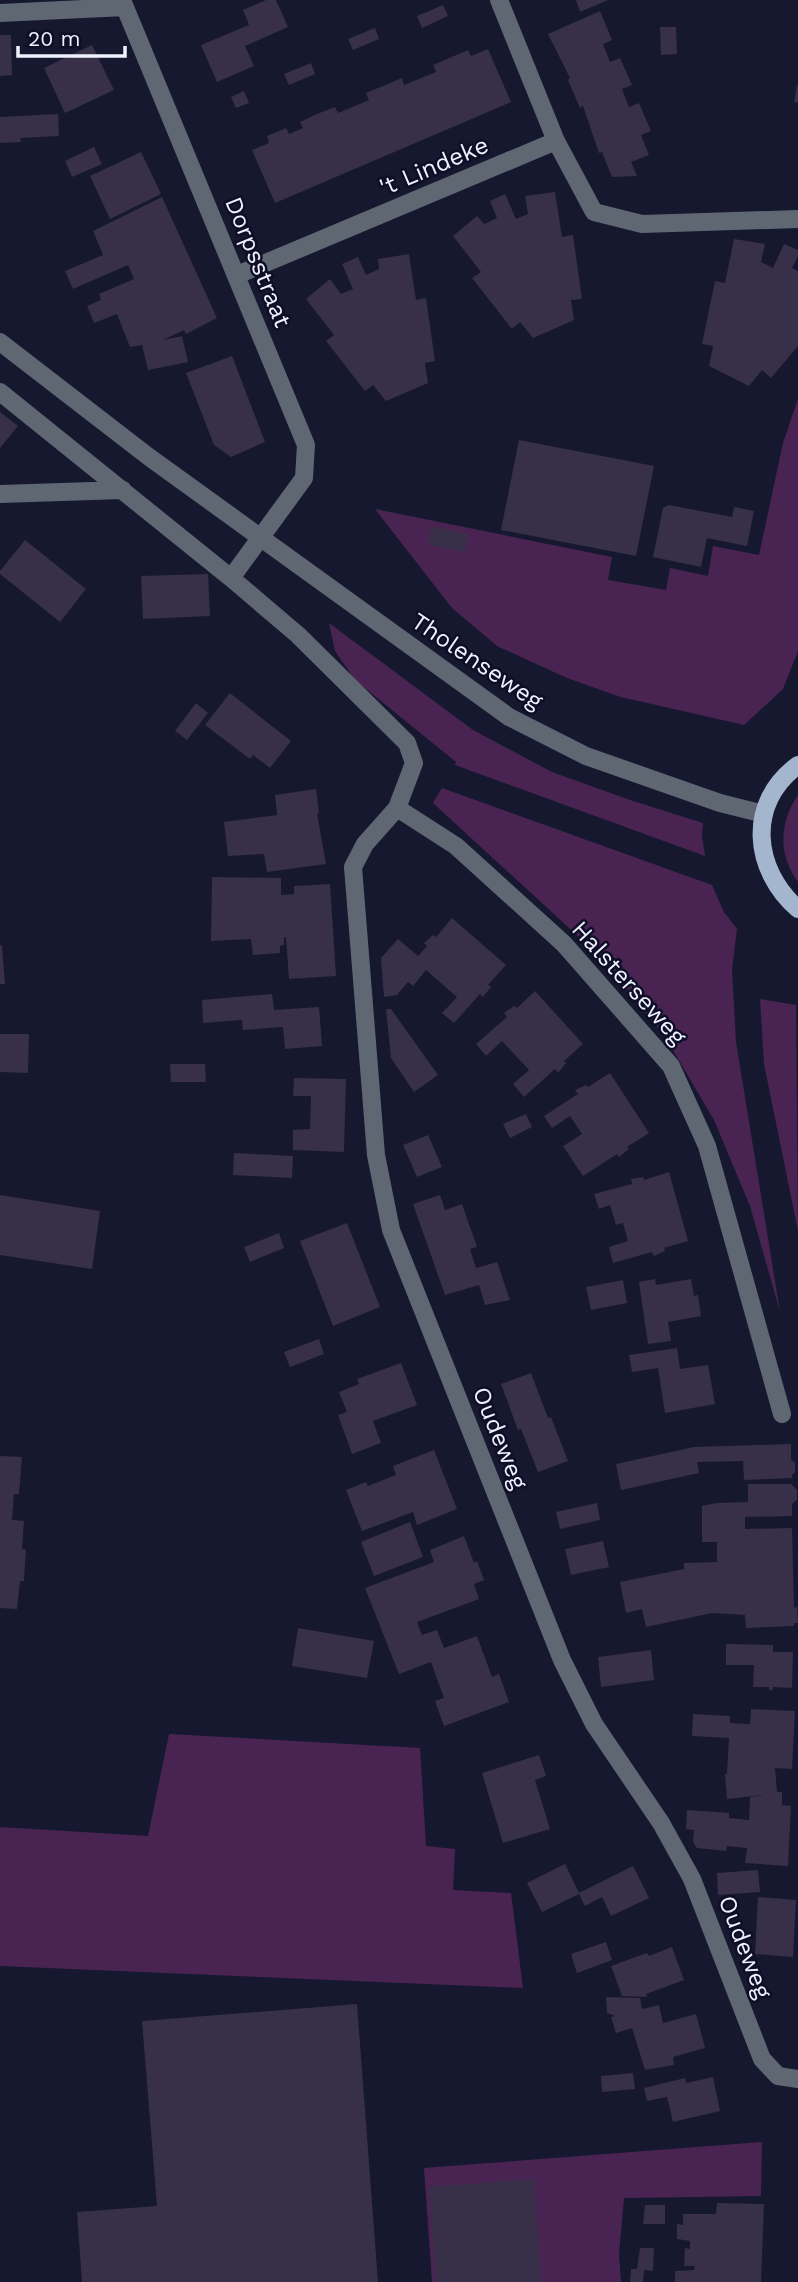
<svg xmlns="http://www.w3.org/2000/svg" width="798" height="2282" viewBox="0 0 798 2282" font-family="'Work Sans',sans-serif">
<style>
.green{fill:#492452}
.building{fill:#382f49}
.lines{fill:none;stroke-linecap:round;stroke-linejoin:round}
.minor{stroke:#5f6773;stroke-width:18}
.major{stroke:#a4b5ce;stroke-width:18}
.labels{text-anchor:middle;stroke-width:5;stroke-linejoin:round;paint-order:stroke}
.street-label{font-size:24px;fill:#eff1ff;stroke:#0e0e26}
</style>
<rect width="100%" height="100%" fill="#161830"/>
<path class="green" d="M 798,399 L 798,651 L 783,689 L 744,725 L 621,697 L 567,678 L 497,646 L 452,608 L 375,509 L 612,557 L 608,580 L 666,590 L 670,568 L 708,576 L 713,546 L 759,555 L 783,443 Z
M 329,623 L 473,730 L 552,772 L 630,800 L 703,823 L 702,836 L 705,856 L 455,765 L 456,762 L 355,680 L 335,651 Z
M 442,788 L 712,885 L 724,912 L 737,929 L 732,970 L 736,1042 L 780,1312 L 750,1206 L 714,1120 L 664,1035 L 592,949 L 433,803 Z
M 798,795 L 798,882 C 778,855 779,823 798,795 Z
M 760,999 L 796,1005 L 798,1231 L 764,1064 Z
M 169,1734 L 420,1748 L 426,1846 L 455,1849 L 453,1890 L 511,1893 L 523,1988 L 0,1966 L 0,1827 L 148,1836 Z
M 762,2142 L 761,2196 L 624,2198 L 619,2254 L 621,2282 L 432,2282 L 424,2168 Z"/>
<path class="building" d="M 266,0 L 276,0 L 288,27 L 245,46 L 254,66 L 217,82 L 201,45 L 249,25 L 243,10 Z
M 576,0 L 608,0 L 580,12 Z
M 443,5 L 448,16 L 422,28 L 417,16 Z
M 600,11 L 612,40 L 603,44 L 610,62 L 620,58 L 632,85 L 622,89 L 629,107 L 639,103 L 651,131 L 641,135 L 649,155 L 631,162 L 637,176 L 612,177 L 602,152 L 599,153 L 583,106 L 580,108 L 568,80 L 570,78 L 548,34 Z
M 660,27 L 676,27 L 677,54 L 661,55 Z
M 375,28 L 379,39 L 353,50 L 348,39 Z
M 0,35 L 11,35 L 12,75 L 0,76 Z
M 92,45 L 114,90 L 65,113 L 44,68 Z
M 488,49 L 511,102 L 275,203 L 252,150 L 269,143 L 267,136 L 286,128 L 289,134 L 303,128 L 300,122 L 317,114 L 335,107 L 338,113 L 369,100 L 366,93 L 402,78 L 404,85 L 436,72 L 433,65 L 468,50 L 471,56 Z
M 311,63 L 315,74 L 289,85 L 284,74 Z
M 797,85 L 798,85 L 798,103 L 794,102 Z
M 244,91 L 249,103 L 236,108 L 231,97 Z
M 58,114 L 59,136 L 20,138 L 21,142 L 0,143 L 0,117 Z
M 94,147 L 102,164 L 72,177 L 65,161 Z
M 141,152 L 161,194 L 110,219 L 90,176 Z
M 555,192 L 562,237 L 573,235 L 582,299 L 571,300 L 574,320 L 533,338 L 520,322 L 512,329 L 472,278 L 481,272 L 453,236 L 477,216 L 484,224 L 497,218 L 490,201 L 505,194 L 516,219 L 528,214 L 525,196 Z
M 162,197 L 217,318 L 186,334 L 184,330 L 163,340 L 182,336 L 188,362 L 148,370 L 142,345 L 130,347 L 117,314 L 94,323 L 87,306 L 101,300 L 99,294 L 134,279 L 128,265 L 73,289 L 65,271 L 103,255 L 93,231 Z
M 734,239 L 765,244 L 761,262 L 773,268 L 784,244 L 798,250 L 798,256 L 792,268 L 798,271 L 798,346 L 771,378 L 762,370 L 749,386 L 709,366 L 713,346 L 702,344 L 715,281 L 725,283 Z
M 409,254 L 416,300 L 426,298 L 435,361 L 425,363 L 428,383 L 386,401 L 373,385 L 365,391 L 326,341 L 334,335 L 306,299 L 330,279 L 341,294 L 353,289 L 342,264 L 358,257 L 366,275 L 379,269 L 378,259 Z
M 232,356 L 265,442 L 231,457 L 214,445 L 186,373 Z
M 0,412 L 18,426 L 0,448 Z
M 519,440 L 654,466 L 636,556 L 501,530 Z
M 669,505 L 732,517 L 734,507 L 754,511 L 747,546 L 707,538 L 701,567 L 653,557 L 663,508 Z
M 431,526 L 468,534 L 465,552 L 428,545 Z
M 25,540 L 86,589 L 60,622 L 0,574 L 0,571 Z
M 208,574 L 210,616 L 143,619 L 141,576 Z
M 230,693 L 291,741 L 270,768 L 253,755 L 250,759 L 205,725 Z
M 196,703 L 208,713 L 187,740 L 175,731 Z
M 316,789 L 319,813 L 317,814 L 326,864 L 267,872 L 264,854 L 228,856 L 224,822 L 277,815 L 275,795 Z
M 212,877 L 281,878 L 281,895 L 294,894 L 294,886 L 330,884 L 336,976 L 289,979 L 286,937 L 284,937 L 284,945 L 280,946 L 280,953 L 253,955 L 251,939 L 211,941 Z
M 452,918 L 506,965 L 488,985 L 491,987 L 483,997 L 480,994 L 454,1023 L 442,1013 L 457,997 L 426,970 L 413,986 L 408,982 L 397,995 L 384,997 L 381,958 L 398,939 L 418,956 L 427,946 L 424,943 L 433,935 L 436,937 Z
M 0,945 L 2,945 L 5,984 L 0,984 Z
M 535,991 L 583,1044 L 564,1061 L 566,1063 L 558,1073 L 555,1069 L 524,1097 L 513,1084 L 529,1070 L 516,1056 L 502,1041 L 486,1056 L 476,1044 L 507,1017 L 504,1013 L 514,1006 L 517,1008 Z
M 272,994 L 274,1010 L 319,1007 L 322,1046 L 285,1049 L 283,1027 L 243,1030 L 242,1020 L 203,1023 L 202,1000 Z
M 386,1009 L 391,1009 L 438,1075 L 414,1092 L 391,1058 Z
M 0,1034 L 29,1034 L 28,1073 L 0,1072 Z
M 170,1064 L 205,1064 L 206,1082 L 171,1082 Z
M 610,1073 L 649,1133 L 627,1147 L 629,1149 L 619,1157 L 617,1154 L 583,1176 L 563,1146 L 582,1134 L 570,1116 L 552,1128 L 544,1116 L 578,1094 L 575,1090 L 586,1085 L 588,1087 Z
M 294,1078 L 346,1079 L 344,1152 L 293,1150 L 293,1130 L 310,1129 L 311,1096 L 293,1096 Z
M 526,1114 L 532,1127 L 510,1138 L 503,1124 Z
M 428,1135 L 442,1167 L 417,1177 L 403,1145 Z
M 234,1153 L 293,1156 L 292,1178 L 233,1175 Z
M 669,1172 L 688,1241 L 664,1248 L 665,1251 L 654,1256 L 652,1252 L 613,1263 L 609,1247 L 628,1241 L 623,1223 L 616,1225 L 610,1205 L 599,1209 L 594,1194 L 632,1184 L 631,1179 L 643,1177 L 644,1180 Z
M 0,1195 L 100,1211 L 92,1269 L 0,1255 Z
M 440,1195 L 445,1210 L 462,1204 L 477,1247 L 470,1249 L 476,1268 L 497,1262 L 510,1300 L 485,1305 L 479,1285 L 445,1295 L 413,1204 Z
M 347,1223 L 380,1307 L 333,1326 L 300,1241 Z
M 279,1233 L 284,1248 L 250,1262 L 244,1247 Z
M 655,1279 L 656,1285 L 691,1279 L 694,1296 L 698,1295 L 701,1316 L 668,1322 L 671,1341 L 648,1344 L 639,1282 Z
M 623,1280 L 627,1303 L 591,1310 L 586,1287 Z
M 319,1339 L 324,1354 L 290,1367 L 284,1352 Z
M 677,1348 L 680,1369 L 708,1365 L 715,1404 L 665,1413 L 658,1368 L 632,1372 L 629,1355 Z
M 401,1363 L 417,1405 L 373,1421 L 381,1443 L 352,1454 L 338,1415 L 347,1412 L 339,1392 L 359,1384 L 357,1379 Z
M 531,1373 L 548,1418 L 551,1417 L 568,1461 L 538,1472 L 521,1429 L 518,1430 L 501,1384 Z
M 791,1444 L 791,1460 L 795,1462 L 795,1472 L 792,1475 L 792,1478 L 744,1480 L 743,1461 L 697,1462 L 699,1473 L 621,1490 L 616,1464 L 694,1447 Z
M 434,1450 L 457,1509 L 417,1525 L 413,1512 L 362,1531 L 346,1490 L 366,1482 L 368,1486 L 396,1475 L 393,1466 Z
M 0,1456 L 22,1457 L 19,1494 L 14,1494 L 12,1520 L 24,1521 L 22,1549 L 26,1550 L 24,1581 L 20,1581 L 17,1609 L 0,1608 Z
M 748,1484 L 791,1484 L 797,1490 L 797,1500 L 792,1504 L 792,1516 L 745,1517 L 745,1529 L 792,1528 L 794,1608 L 797,1607 L 798,1623 L 794,1623 L 794,1626 L 746,1628 L 745,1615 L 712,1613 L 646,1627 L 642,1609 L 626,1613 L 620,1582 L 684,1569 L 684,1563 L 717,1562 L 717,1542 L 702,1542 L 702,1506 L 716,1503 L 748,1502 Z
M 597,1503 L 600,1520 L 560,1529 L 556,1512 Z
M 410,1522 L 423,1557 L 374,1576 L 361,1542 Z
M 464,1536 L 474,1563 L 477,1561 L 484,1580 L 474,1584 L 479,1599 L 417,1622 L 422,1635 L 437,1630 L 444,1648 L 477,1636 L 492,1677 L 499,1674 L 509,1702 L 444,1726 L 435,1701 L 444,1698 L 431,1662 L 399,1674 L 365,1588 L 434,1562 L 430,1550 Z
M 603,1541 L 609,1567 L 571,1575 L 565,1549 Z
M 298,1628 L 374,1641 L 367,1678 L 292,1666 Z
M 726,1644 L 773,1645 L 773,1652 L 793,1652 L 792,1688 L 773,1687 L 773,1690 L 769,1690 L 769,1687 L 753,1687 L 754,1665 L 726,1665 Z
M 651,1650 L 654,1680 L 601,1687 L 598,1657 Z
M 751,1709 L 795,1711 L 792,1769 L 775,1768 L 777,1792 L 782,1792 L 782,1805 L 791,1806 L 788,1866 L 745,1863 L 747,1848 L 727,1846 L 726,1851 L 697,1848 L 693,1842 L 694,1830 L 686,1829 L 687,1810 L 729,1813 L 729,1818 L 749,1820 L 750,1797 L 765,1795 L 727,1799 L 725,1774 L 727,1774 L 729,1738 L 692,1736 L 693,1714 L 730,1716 L 730,1723 L 750,1724 Z
M 539,1755 L 546,1776 L 535,1780 L 550,1829 L 503,1843 L 482,1773 Z
M 565,1864 L 579,1893 L 633,1866 L 649,1898 L 611,1916 L 602,1897 L 585,1906 L 579,1894 L 542,1912 L 527,1883 Z
M 758,1870 L 760,1892 L 718,1895 L 717,1873 Z
M 758,1897 L 796,1900 L 793,1957 L 755,1954 Z
M 606,1942 L 612,1960 L 577,1973 L 571,1954 Z
M 672,1947 L 684,1980 L 646,1994 L 647,1997 L 622,1996 L 611,1966 L 647,1953 L 649,1956 Z
M 606,1997 L 640,1998 L 642,2009 L 659,2005 L 663,2023 L 696,2014 L 705,2048 L 673,2057 L 674,2065 L 645,2070 L 632,2028 L 616,2033 L 611,2017 L 615,2016 L 607,2013 Z
M 357,2004 L 378,2282 L 82,2282 L 77,2212 L 157,2206 L 142,2021 Z
M 633,2073 L 635,2089 L 602,2092 L 601,2076 Z
M 713,2077 L 720,2111 L 673,2122 L 667,2097 L 647,2101 L 644,2088 L 685,2078 L 686,2083 Z
M 534,2179 L 541,2282 L 436,2282 L 429,2187 Z
M 717,2203 L 764,2204 L 761,2282 L 675,2282 L 675,2271 L 694,2270 L 695,2266 L 684,2266 L 685,2248 L 690,2249 L 690,2241 L 677,2239 L 677,2224 L 683,2225 L 683,2214 L 716,2214 Z
M 645,2205 L 665,2205 L 665,2224 L 643,2224 Z
M 640,2248 L 654,2248 L 653,2271 L 644,2270 L 643,2282 L 630,2282 L 631,2269 L 637,2269 Z"/>
<g class="lines">
<path class="minor" d="M 122,0 L 306,445 L 304,478 L 231,578
M 0,13 L 125,7
M 556,141 L 594,212 L 642,224 L 798,219
M 237,275 L 556,141 L 499,0
M 0,342 L 149,457 L 509,717 L 586,756 L 720,803 L 764,814
M 0,392 L 231,578 L 298,635 L 407,743 L 414,763 L 397,808 L 365,844 L 353,867 L 376,1155 L 391,1230 L 562,1660 L 594,1724 L 661,1823 L 692,1879 L 762,2059 L 778,2076 L 798,2079
M 0,494 L 123,490
M 397,808 L 456,846 L 564,944 L 671,1066 L 707,1146 L 782,1414"/>
<path class="major" d="M 798,765 C 746,803 753,870 798,909"/>
</g>
<g class="labels">
<g class="street-label">
<text transform="translate(434 166) rotate(-23)" y="8">'t Lindeke</text>
<text transform="translate(258 262) rotate(68)" y="8">Dorpsstraat</text>
<text transform="translate(477 661) rotate(34)" y="8">Tholenseweg</text>
<text transform="translate(629 983) rotate(48)" y="8">Halsterseweg</text>
<text transform="translate(500 1438) rotate(68)" y="8">Oudeweg</text>
<text transform="translate(745 1947) rotate(69)" y="8">Oudeweg</text>
</g>
</g>
<path d="M18 46v10h107v-10" fill="none" stroke="#eff1ff" stroke-width="3.5"/>
<text x="28" y="46" font-size="21" fill="#eff1ff" stroke="#0e0e26" stroke-width="5" paint-order="stroke">20 m</text>
</svg>
